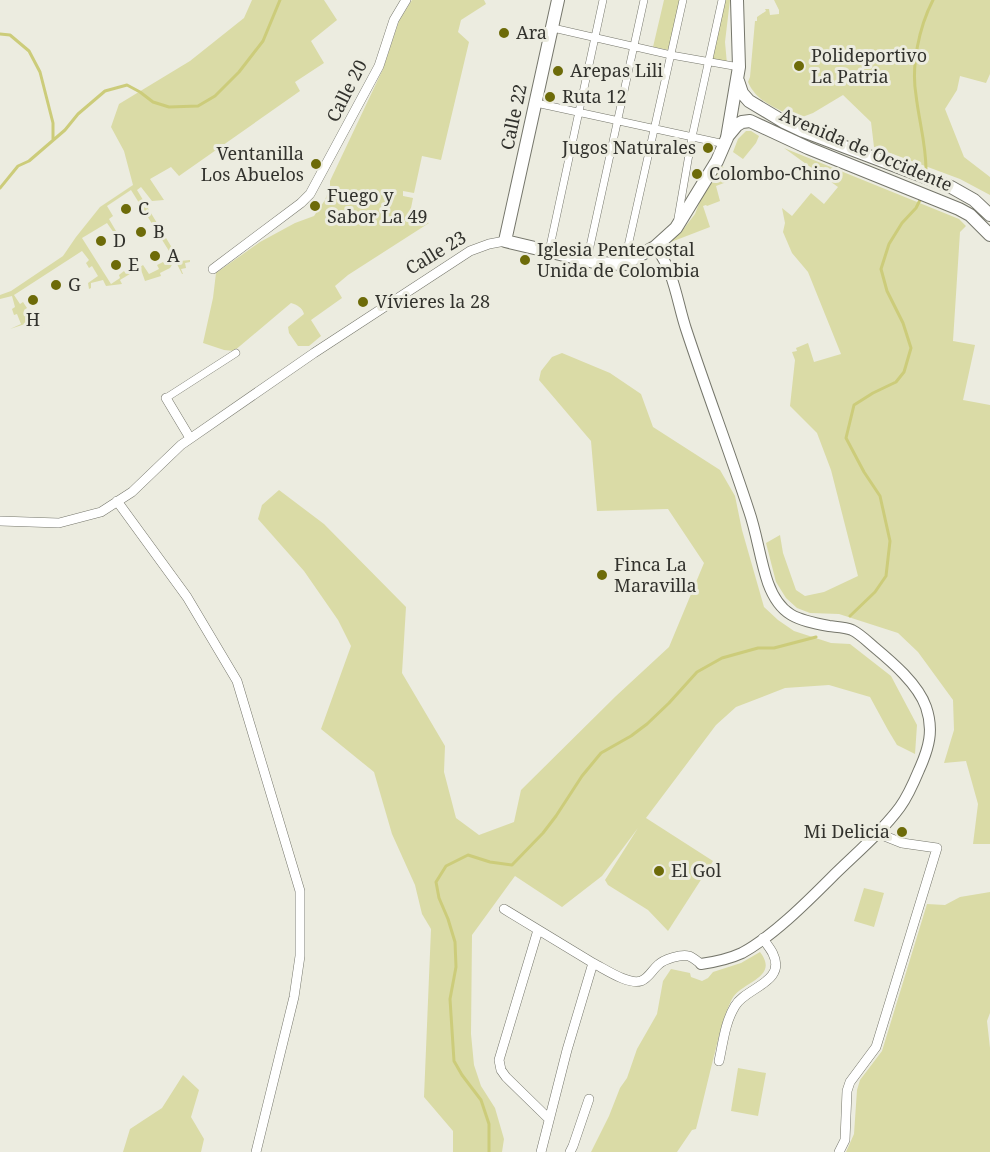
<svg xmlns="http://www.w3.org/2000/svg" width="990" height="1152" viewBox="0 0 990 1152" font-family="'Noto Serif',serif">
<style>
.green{fill:#dadba6}
.lines{fill:none;stroke-linecap:round;stroke-linejoin:round}
.stream{stroke:#cccc7a;stroke-width:3}
.pedestrian-casing{stroke:#75766b;stroke-width:8}
.minor-casing{stroke:#75766b;stroke-width:10}
.tertiary-casing{stroke:#75766b;stroke-width:12}
.secondary-casing{stroke:#75766b;stroke-width:14}
.pedestrian{stroke:#fff;stroke-width:7}
.minor{stroke:#fff;stroke-width:9}
.tertiary{stroke:#fff;stroke-width:10}
.secondary{stroke:#fff;stroke-width:12}
.poi-dot{fill:#6d6b09;stroke:#ecece0;stroke-width:2}
.labels{text-anchor:middle;stroke-width:6;stroke-linejoin:round;paint-order:stroke}
.poi-label{font-size:18px;fill:#32322d;stroke:#ecece0;text-anchor:start}
.street-label{font-size:18px;fill:#32322d;stroke:#ecece0}
</style>
<rect width="100%" height="100%" fill="#ecece0"/>
<path class="green" d="M 252,0 L 324,0 L 337,20 L 311,41 L 324,63 L 295,82 L 300,91 L 179,176 L 171,167 L 150,179 L 164,200 L 152,201 L 141,187 L 137,190 L 180,261 L 190,260 L 190,262 L 185,263 L 186,268 L 181,269 L 183,274 L 182,274 L 177,264 L 173,263 L 170,268 L 160,273 L 161,276 L 145,281 L 140,267 L 143,265 L 149,274 L 159,269 L 157,265 L 163,262 L 165,265 L 174,259 L 131,190 L 107,206 L 113,216 L 109,219 L 116,231 L 114,233 L 107,223 L 82,238 L 111,284 L 120,278 L 119,275 L 124,271 L 126,274 L 135,268 L 129,258 L 132,256 L 138,267 L 138,269 L 120,280 L 122,284 L 106,286 L 103,280 L 91,283 L 91,288 L 89,289 L 88,283 L 98,276 L 92,266 L 89,268 L 86,263 L 89,260 L 82,251 L 14,295 L 20,304 L 23,302 L 27,308 L 24,310 L 29,320 L 40,313 L 40,315 L 25,324 L 10,329 L 21,324 L 17,314 L 14,315 L 12,309 L 15,307 L 12,296 L 0,299 L 0,295 L 11,291 L 63,256 L 76,237 L 100,207 L 133,185 L 124,151 L 111,127 L 119,104 L 190,61 L 244,18 Z
M 412,0 L 484,0 L 486,4 L 461,20 L 458,32 L 469,42 L 441,160 L 422,156 L 414,193 L 403,191 L 403,196 L 413,198 L 409,218 L 429,223 L 348,275 L 335,286 L 342,298 L 311,320 L 321,336 L 309,346 L 298,346 L 289,333 L 288,327 L 304,314 C 302,307 297,305 291,303 L 234,351 L 224,350 L 203,343 L 213,298 L 216,273 L 260,242 L 295,223 L 314,216 L 325,200 L 330,186 L 330,181 L 383,69 L 399,21 Z
M 664,0 L 681,0 L 669,50 L 653,47 Z
M 723,0 L 730,0 L 725,42 L 727,64 L 711,61 Z
M 774,0 L 990,0 L 990,74 L 986,83 L 960,76 L 957,90 L 945,109 L 964,157 L 990,177 L 990,195 L 960,179 L 874,147 L 871,122 L 843,95 L 813,113 L 797,119 L 792,114 L 787,114 C 770,105 756,100 748,82 L 750,77 L 755,21 L 757,21 L 757,17 L 766,11 L 765,9 L 769,9 L 770,15 L 779,14 L 779,10 Z
M 746,131 L 751,131 L 759,136 L 756,143 L 743,159 L 733,152 L 738,139 Z
M 784,148 L 959,219 L 966,226 L 960,232 L 953,341 L 975,345 L 963,400 L 990,405 L 990,844 L 973,844 L 978,804 L 966,761 L 944,763 L 954,730 L 953,700 L 918,652 L 898,633 L 839,614 L 810,613 L 797,608 L 786,598 L 776,582 L 766,543 L 780,535 L 783,553 L 796,590 L 805,596 L 824,592 L 858,576 L 831,470 L 817,433 L 790,406 L 795,360 L 792,352 L 797,351 L 796,348 L 808,343 L 814,362 L 841,354 L 808,272 L 792,253 L 783,232 L 785,223 L 782,208 L 792,216 L 811,193 L 824,204 L 838,187 Z
M 722,166 L 737,178 L 716,186 L 720,201 L 707,206 L 706,205 L 703,206 L 710,227 L 671,242 L 670,240 L 682,231 L 695,214 L 702,196 Z
M 562,353 L 610,373 L 641,394 L 653,427 L 720,470 L 735,496 L 742,530 L 764,607 L 778,620 L 794,631 L 831,643 L 850,644 L 891,676 L 917,725 L 915,754 L 897,745 L 888,730 L 870,697 L 829,685 L 785,688 L 736,707 L 716,725 L 646,818 L 713,861 L 668,931 L 648,910 L 608,885 L 605,880 L 638,828 L 602,876 L 562,907 L 515,876 L 472,935 L 471,1034 L 474,1065 L 481,1086 L 495,1108 L 504,1139 L 502,1152 L 453,1152 L 453,1131 L 424,1097 L 431,929 L 422,914 L 415,885 L 392,834 L 374,772 L 321,729 L 351,646 L 338,620 L 304,571 L 258,519 L 262,505 L 279,490 L 324,524 L 406,607 L 402,673 L 445,746 L 444,772 L 456,818 L 479,835 L 514,822 L 521,790 L 616,696 L 669,647 L 704,563 L 668,509 L 597,511 L 591,441 L 539,380 L 541,371 L 552,357 Z
M 864,888 L 884,893 L 874,927 L 854,921 Z
M 990,892 L 990,1013 L 987,1021 L 990,1048 L 990,1152 L 846,1152 L 854,1134 L 857,1090 L 860,1080 L 882,1051 L 927,904 L 945,905 L 960,897 Z
M 760,952 C 780,978 742,981 732,999 C 724,1015 720,1031 716,1048 C 709,1075 703,1102 696,1129 L 692,1130 L 677,1152 L 591,1152 L 609,1116 L 620,1088 L 627,1078 L 637,1049 L 657,1014 L 663,981 L 671,969 L 690,973 L 691,977 L 702,981 L 708,978 L 713,972 L 741,963 Z
M 738,1068 L 766,1073 L 758,1116 L 731,1111 Z
M 183,1075 L 199,1090 L 191,1117 L 204,1139 L 201,1152 L 123,1152 L 130,1129 L 162,1108 Z"/>
<g class="lines">
<path class="stream" d="M 0,34 L 10,35 L 29,51 L 40,72 L 53,123 L 53,139
M 926,174 C 927,147 919,122 916,95 C 911,66 919,27 933,0
M 0,188 L 18,166 L 29,161 L 65,130 L 78,114 L 105,91 L 127,85 L 140,92 L 153,102 L 169,107 L 198,106 L 215,96 L 239,72 L 263,41 L 280,0
M 850,616 L 875,592 L 886,576 L 890,541 L 880,496 L 864,472 L 846,438 L 854,405 L 873,393 L 896,382 L 904,372 L 911,348 L 903,323 L 887,291 L 881,269 L 889,244 L 902,223 L 916,208 L 921,198
M 489,1152 L 489,1124 L 481,1100 L 462,1075 L 454,1061 L 450,999 L 456,967 L 455,942 L 448,919 L 439,898 L 436,882 L 446,866 L 468,855 L 490,862 L 512,865 L 543,833 L 556,816 L 582,776 L 601,753 L 631,736 L 647,724 L 669,703 L 697,672 L 722,658 L 758,648 L 774,648 L 816,637"/>
<defs>
<path id="pedestrian" d="M 553,28 L 671,55 L 739,67
M 536,103 L 725,144
M 678,218 L 692,137 L 722,0
M 549,251 L 603,0
M 587,260 L 644,0
M 624,264 L 683,0
M 166,398 L 236,353"/>
<path id="minor" d="M 213,269 L 301,203 L 310,194 L 379,66 L 394,20 L 406,0
M 166,398 L 190,438
M 117,501 L 187,597 L 237,681 L 300,891 L 300,956 L 294,997 L 256,1152
M 0,521 L 59,523 L 101,512 L 132,492 L 181,445 L 314,353 L 470,251 L 489,244 L 505,241
M 504,909 L 593,963
M 538,930 L 499,1060 L 501,1070 L 506,1077 L 549,1119
M 719,1061 C 723,1043 725,1022 735,1006 C 745,988 787,982 773,954 C 771,949 766,944 763,938
M 541,1152 L 567,1050 L 593,963 C 605,969 628,985 641,981 C 649,978 652,970 658,965 C 664,959 681,954 689,956 C 694,958 698,962 701,964
M 570,1152 L 573,1146 L 589,1099
M 839,1152 L 845,1140 L 847,1091 L 850,1082 L 876,1047 L 937,848 L 902,843 L 877,833"/>
<path id="tertiary" d="M 655,247 C 674,269 677,302 686,329 C 706,390 729,450 749,511 C 757,534 760,560 768,583 C 780,616 797,620 829,626 C 836,627 845,627 852,630 C 860,634 867,641 874,647 C 892,662 918,684 926,707 C 934,730 929,748 919,770 C 914,782 908,796 900,807 C 881,833 854,855 831,878 C 806,903 773,936 742,953 C 729,959 715,962 701,964"/>
<path id="secondary" d="M 558,0 L 505,241 L 598,263 L 624,264 L 655,247 L 676,228 L 717,161 L 727,138 L 739,67 L 737,0
M 738,81 L 742,93 L 749,101 L 784,122 L 803,131 L 951,187 L 974,200 L 990,215
M 727,137 L 737,125 L 742,122 L 750,121 L 808,148 L 959,209 L 970,215 L 990,235"/>
</defs>
<use href="#pedestrian" class="pedestrian-casing"/>
<use href="#minor" class="minor-casing"/>
<use href="#tertiary" class="tertiary-casing"/>
<use href="#secondary" class="secondary-casing"/>
<use href="#pedestrian" class="pedestrian"/>
<use href="#minor" class="minor"/>
<use href="#tertiary" class="tertiary"/>
<use href="#secondary" class="secondary"/>
</g>
<g class="poi-dot">
<circle cx="504" cy="33" r="6"/>
<circle cx="799" cy="66" r="6"/>
<circle cx="558" cy="71" r="6"/>
<circle cx="550" cy="97" r="6"/>
<circle cx="708" cy="148" r="6"/>
<circle cx="316" cy="164" r="6"/>
<circle cx="697" cy="174" r="6"/>
<circle cx="315" cy="206" r="6"/>
<circle cx="126" cy="209" r="6"/>
<circle cx="141" cy="232" r="6"/>
<circle cx="101" cy="241" r="6"/>
<circle cx="155" cy="256" r="6"/>
<circle cx="525" cy="260" r="6"/>
<circle cx="116" cy="265" r="6"/>
<circle cx="56" cy="285" r="6"/>
<circle cx="33" cy="300" r="6"/>
<circle cx="363" cy="302" r="6"/>
<circle cx="602" cy="575" r="6"/>
<circle cx="902" cy="832" r="6"/>
<circle cx="659" cy="871" r="6"/>
</g>
<g class="labels">
<g class="poi-label">
<text x="516" y="39">Ara</text>
<text x="811" y="62">Polideportivo<tspan x="811" dy="21">La Patria</tspan></text>
<text x="570" y="77">Arepas Lili</text>
<text x="562" y="103">Ruta 12</text>
<text x="696" y="154" text-anchor="end">Jugos Naturales</text>
<text x="304" y="160" text-anchor="end">Ventanilla<tspan x="304" dy="21">Los Abuelos</tspan></text>
<text x="709" y="180">Colombo-Chino</text>
<text x="327" y="202">Fuego y<tspan x="327" dy="21">Sabor La 49</tspan></text>
<text x="138" y="215">C</text>
<text x="153" y="238">B</text>
<text x="113" y="247">D</text>
<text x="537" y="256">Iglesia Pentecostal<tspan x="537" dy="21">Unida de Colombia</tspan></text>
<text x="167" y="262">A</text>
<text x="128" y="271">E</text>
<text x="68" y="291">G</text>
<text x="375" y="308">Vívieres la 28</text>
<text x="33" y="326" text-anchor="middle">H</text>
<text x="614" y="571">Finca La<tspan x="614" dy="21">Maravilla</tspan></text>
<text x="890" y="838" text-anchor="end">Mi Delicia</text>
<text x="671" y="877">El Gol</text>
</g>
<g class="street-label">
<text transform="translate(347 91) rotate(-63)" y="6">Calle 20</text>
<text transform="translate(514 117) rotate(-78)" y="6">Calle 22</text>
<text transform="translate(866 150) rotate(23)" y="6">Avenida de Occidente</text>
<text transform="translate(436 253) rotate(-31)" y="6">Calle 23</text>
</g>
</g>
</svg>
